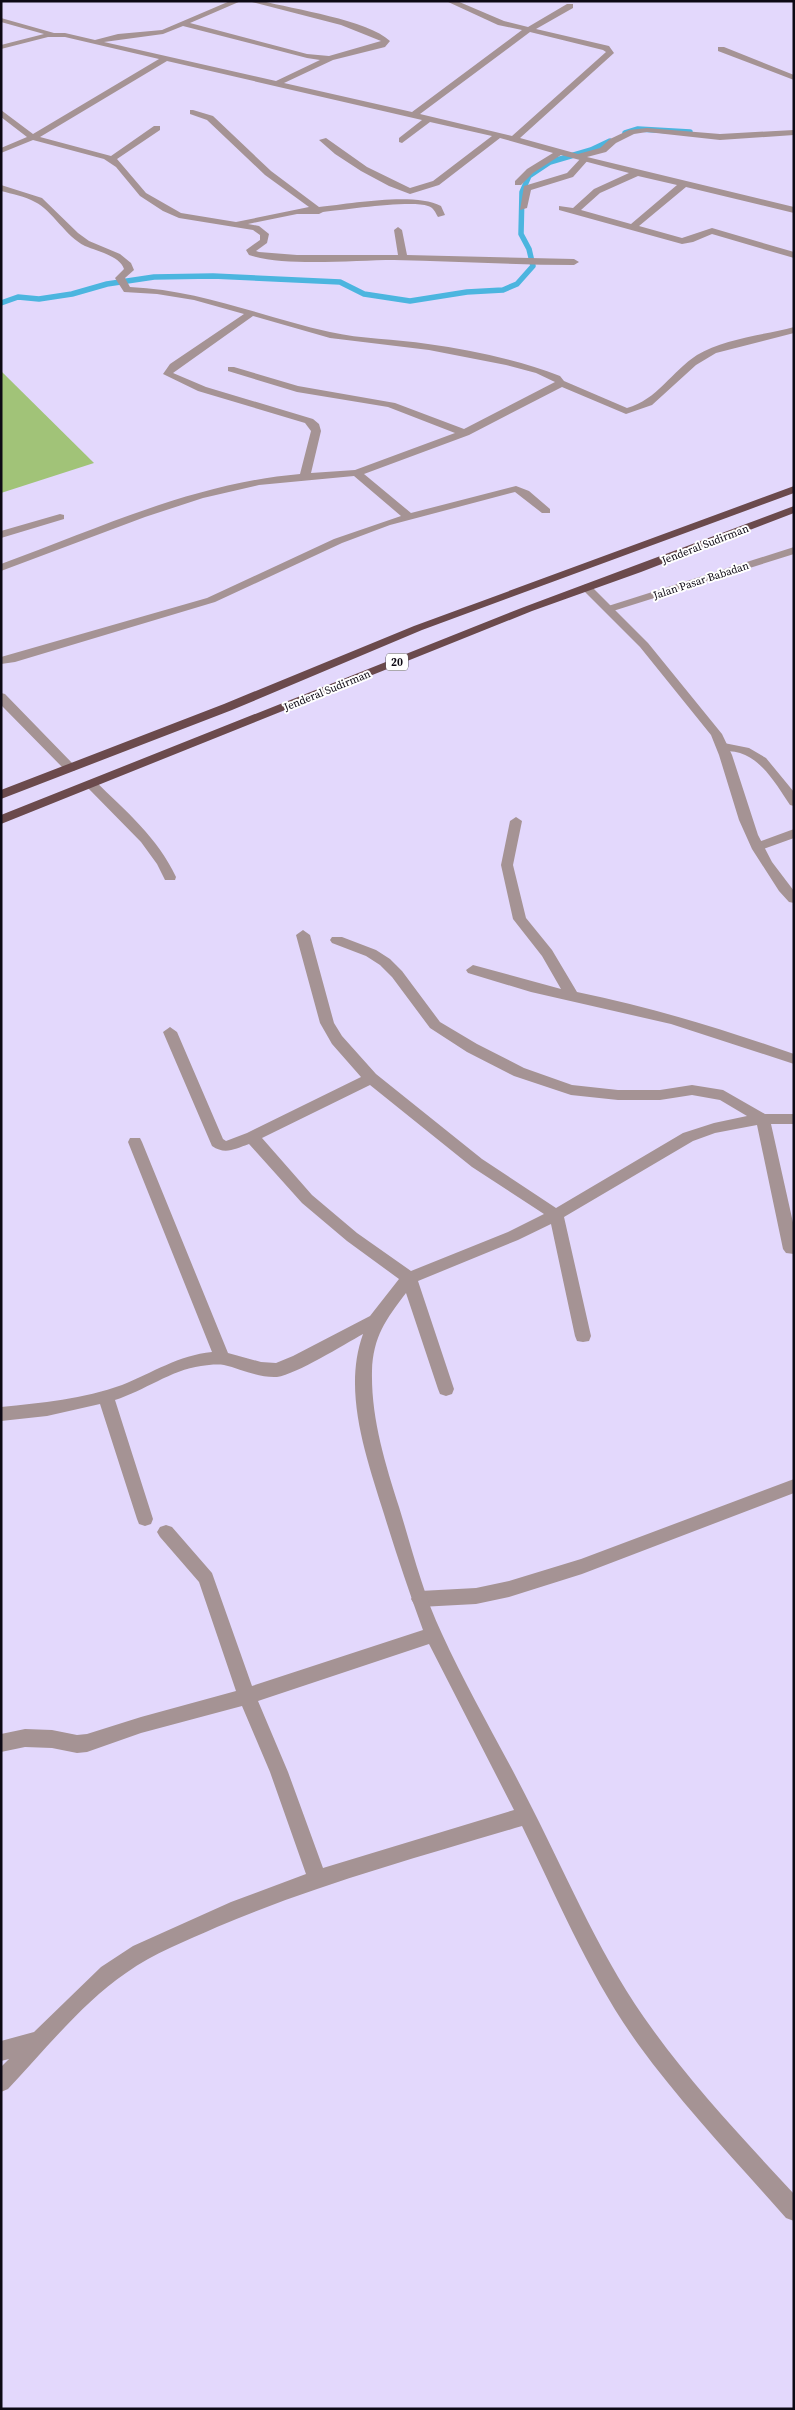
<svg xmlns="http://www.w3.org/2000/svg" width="795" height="2410" viewBox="0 0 795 2410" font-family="'Source Serif 4',serif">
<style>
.green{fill:#a1c378}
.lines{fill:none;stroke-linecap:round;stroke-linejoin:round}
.stream{stroke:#4cb5df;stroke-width:5.5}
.service{fill:#a59394;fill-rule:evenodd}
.minor{fill:#a59394;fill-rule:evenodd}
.tertiary{fill:#a59394;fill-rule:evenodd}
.trunk{fill:#6b4a4c;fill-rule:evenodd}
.labels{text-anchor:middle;stroke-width:4;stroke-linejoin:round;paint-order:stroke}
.far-street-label{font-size:11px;fill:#0d0914;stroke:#fff}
.shield{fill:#fff;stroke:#56535a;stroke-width:1}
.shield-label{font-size:11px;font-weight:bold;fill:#0d0914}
</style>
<rect width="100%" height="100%" fill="#e3d8fc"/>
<path class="green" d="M 1,371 L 94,463 L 1,493 Z"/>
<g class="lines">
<path class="stream" d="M 625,133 L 638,129 L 690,132
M 1,303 L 18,297 L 39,299 L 72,294 L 107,284 L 154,277 L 213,276 L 340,282 L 364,294 L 410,301 L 467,292 L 503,290 L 517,284 L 533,266 L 529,249 L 521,234 L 522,192 L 529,176 L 550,162 L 591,150 L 610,141"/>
<path class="service" d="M 718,47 L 724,47 L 794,75 L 794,80 L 718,51 Z
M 582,157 L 589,159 L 573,177 L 531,190 L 527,208 L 520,210 L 524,186 L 567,173 Z
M 60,514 L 64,515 L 64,519 L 1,538 L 1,531 Z
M 794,547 L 794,554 L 613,611 L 609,612 L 603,609 L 605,607 Z
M 724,743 L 749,748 L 766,758 L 794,792 L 794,806 L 790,805 C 777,786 763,760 740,753 C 733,751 726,751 720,750 L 718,747 Z
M 794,829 L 794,838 L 758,851 L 752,847 L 753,844 Z
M 794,1479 L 794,1493 L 582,1574 L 509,1597 L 476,1604 L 420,1607 L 414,1604 L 411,1599 L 414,1594 L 420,1591 L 476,1588 L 509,1581 L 581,1559 Z"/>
<path class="minor" d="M 230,1 L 241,1 L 190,23 L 307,54 L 329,56 L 381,41 L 341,25 L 248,1 L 262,1 C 293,9 368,20 390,41 L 385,47 L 333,60 L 284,83 L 412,112 L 522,30 L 498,25 L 446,1 L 457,1 L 504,21 L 528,27 L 567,4 L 573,4 L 573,8 L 536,29 L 609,46 L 614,53 L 520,138 L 578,154 L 600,148 L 610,139 L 629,130 L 647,128 L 720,134 L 794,130 L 794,135 L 720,140 L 647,132 L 634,134 L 616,143 L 606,152 L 587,157 L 794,207 L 794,213 L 686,187 L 639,226 L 682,238 L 712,228 L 794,252 L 794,258 L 712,234 L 693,242 L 682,244 L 559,210 L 559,206 L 573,208 L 594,189 L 629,173 L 561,155 L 533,173 L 521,185 L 515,185 L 515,181 L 527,169 L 553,153 L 500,138 L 439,185 L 410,194 L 389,186 L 361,171 L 335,154 L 319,140 L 326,138 L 367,167 L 410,188 L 433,181 L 492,136 L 430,122 L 402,143 L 399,142 L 399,138 L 422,120 L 167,61 L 40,137 L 111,156 L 154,126 L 160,126 L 160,130 L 117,159 L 146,193 L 181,213 L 236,222 L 309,207 L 265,175 L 207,120 L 190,114 L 190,110 L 193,110 L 213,116 L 271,171 L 319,207 C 351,204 413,192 441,206 L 445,215 L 438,217 C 435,212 434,208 428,206 C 410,200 345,210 323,212 L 319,214 L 297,214 L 248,224 L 259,226 L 269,234 L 267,243 L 256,251 L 259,252 L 297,255 L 398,255 L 394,230 L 398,227 L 402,230 L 407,255 L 574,259 L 579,262 L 574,265 C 514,265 454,261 394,260 C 354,260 285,267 249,255 L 246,250 L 260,240 L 260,235 L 253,230 L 179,218 L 163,211 L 140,196 L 116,167 L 104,159 L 33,140 L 1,153 L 1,148 L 27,137 L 1,117 L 1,110 L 33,134 L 159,59 L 65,37 L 48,37 L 1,49 L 1,45 L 44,34 L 1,22 L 1,18 L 54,33 L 65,33 L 95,40 L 118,34 L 162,30 ZM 183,26 L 307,58 L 320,60 L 276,81 L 104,42 L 163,34 ZM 530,32 L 603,50 L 606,52 L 512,136 L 420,114 ZM 638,176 L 677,185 L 631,224 L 581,210 L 600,193 Z
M 1,185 L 42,198 L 78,233 L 89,241 L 120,254 L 131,263 L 134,270 L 125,278 L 130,287 C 201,290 262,317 330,332 C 361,339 395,339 428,344 C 472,350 518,360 560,376 L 564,381 L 627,408 C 657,400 672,371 697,355 C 723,339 764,335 794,327 L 794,333 L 716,353 L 696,365 L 652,405 L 626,414 L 562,387 L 469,435 L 364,474 L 411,513 L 516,486 L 529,491 L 550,509 L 550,513 L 542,513 L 515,492 L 390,525 L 342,543 L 215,602 L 15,662 L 1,664 L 1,657 L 207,598 L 334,539 L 401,516 L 354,476 L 259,485 L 203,498 L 145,517 L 1,571 L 1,564 C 99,528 195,483 300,474 L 311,431 L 305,423 L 198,391 L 163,374 L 170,364 L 244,314 L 194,300 L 157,294 L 124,292 L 115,278 L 124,269 C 120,256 97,251 85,246 C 65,236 53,211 35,202 C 25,196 12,194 1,191 ZM 253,316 L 330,338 L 429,350 L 506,365 L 536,373 L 555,382 L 464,429 L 395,403 L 298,386 L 234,367 L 228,367 L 228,371 L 297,392 L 388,407 L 455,433 L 355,470 L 311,473 L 321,431 L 319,424 L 313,419 L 206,387 L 173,373 Z
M 1,693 L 5,694 L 74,765 L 76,768 L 74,771 L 66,771 L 1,705 Z
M 91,780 L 95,781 C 126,811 158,838 176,877 L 175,880 L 165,880 L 157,864 L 141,842 L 87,787 L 85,784 Z
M 516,817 L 522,821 L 513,865 L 526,918 L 552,950 L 577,992 C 651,1007 722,1029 794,1054 L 794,1064 L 671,1024 L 531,992 L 468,973 L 466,970 L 473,965 L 561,989 L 542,956 L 513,919 L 501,865 L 510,821 Z
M 303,930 L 310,935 L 334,1023 L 342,1036 L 376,1074 L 482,1159 L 556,1208 L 683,1133 L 714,1123 L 747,1116 L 720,1100 L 692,1095 L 660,1100 L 618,1100 L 571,1095 L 514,1076 L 467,1052 L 430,1028 L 392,977 L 380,965 L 366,956 L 332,943 L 330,940 L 332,937 L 342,937 L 376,950 L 390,959 L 402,971 L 440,1022 L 477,1044 L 524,1068 L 572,1085 L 618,1090 L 660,1090 L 692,1085 L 723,1090 L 765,1114 L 794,1114 L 794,1124 L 771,1124 L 794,1227 L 794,1254 L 786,1253 L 783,1249 L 757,1125 L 715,1133 L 693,1141 L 564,1217 L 591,1336 L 589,1341 L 583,1342 L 577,1341 L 575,1336 L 551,1224 L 518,1240 L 418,1281 L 454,1389 L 452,1394 L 446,1396 L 440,1394 L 438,1389 L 406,1293 C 386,1319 373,1337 372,1371 C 371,1418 385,1463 399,1507 C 412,1549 423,1594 442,1634 C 469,1693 503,1750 532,1808 C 570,1883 603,1962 653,2030 C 695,2088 745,2141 794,2194 L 794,2221 L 786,2218 C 736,2161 683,2106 638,2044 C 590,1977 558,1900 522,1826 C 419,1857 316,1885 217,1927 C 186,1941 154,1953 126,1973 C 81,2004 45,2050 8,2089 L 1,2092 L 1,2067 L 9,2059 L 1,2061 L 1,2041 L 34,2032 L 101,1967 L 133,1946 L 231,1902 L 306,1874 L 270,1772 L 242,1706 L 141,1733 L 87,1752 L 77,1753 L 52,1748 L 25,1747 L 1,1752 L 1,1734 L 25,1729 L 52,1730 L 77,1735 L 87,1734 L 141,1717 L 236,1691 L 199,1582 L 160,1537 L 157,1532 L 160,1527 L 166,1525 L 172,1527 L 212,1573 L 252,1686 L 423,1630 C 409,1592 396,1553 384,1514 C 367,1459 342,1392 363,1334 C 343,1345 297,1374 277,1377 C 259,1378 241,1369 224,1365 C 217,1364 208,1365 201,1366 C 171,1370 144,1391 115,1400 L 153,1519 L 151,1524 L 145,1526 L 139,1524 L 137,1519 L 100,1404 L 47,1416 L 1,1421 L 1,1407 C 41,1403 84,1399 122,1385 C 152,1373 179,1355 212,1352 L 128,1142 L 130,1138 L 140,1138 L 142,1142 L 228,1353 L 261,1362 L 276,1363 L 293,1356 L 370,1316 L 399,1279 L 347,1241 L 302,1203 L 249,1144 C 235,1149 225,1155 212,1146 L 163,1032 L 170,1027 L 177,1032 L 223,1139 L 226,1141 L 247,1133 L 361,1077 L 332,1044 L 320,1023 L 296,935 ZM 370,1085 L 472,1167 L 544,1214 L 508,1232 L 411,1271 L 357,1233 L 312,1195 L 262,1138 ZM 429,1644 L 514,1810 L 323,1868 L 288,1772 L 258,1701 Z"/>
<path class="tertiary" d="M 586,584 L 590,585 L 648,643 L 722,734 L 732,755 L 758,835 L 772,862 L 794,891 L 794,903 L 789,902 L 779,891 L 752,849 L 739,820 L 719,755 L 711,735 L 640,647 L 580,587 Z"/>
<path class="trunk" d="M 794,486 L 794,493 L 422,630 L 232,710 L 1,799 L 1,790 L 224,704 L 414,626 Z
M 794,506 L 794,513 L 641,572 L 532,611 L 1,824 L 1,815 L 524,607 Z"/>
</g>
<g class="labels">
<g class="far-street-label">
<text transform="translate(705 544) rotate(-21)" y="4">Jenderal Sudirman</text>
<text transform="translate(701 580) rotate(-18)" y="4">Jalan Pasar Babadan</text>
<text transform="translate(327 690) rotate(-22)" y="4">Jenderal Sudirman</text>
</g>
<rect class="shield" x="386" y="653.5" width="22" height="17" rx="4"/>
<g class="shield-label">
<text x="397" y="666">20</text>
</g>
</g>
<rect width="795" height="2410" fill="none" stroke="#0d0914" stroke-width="5"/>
</svg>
